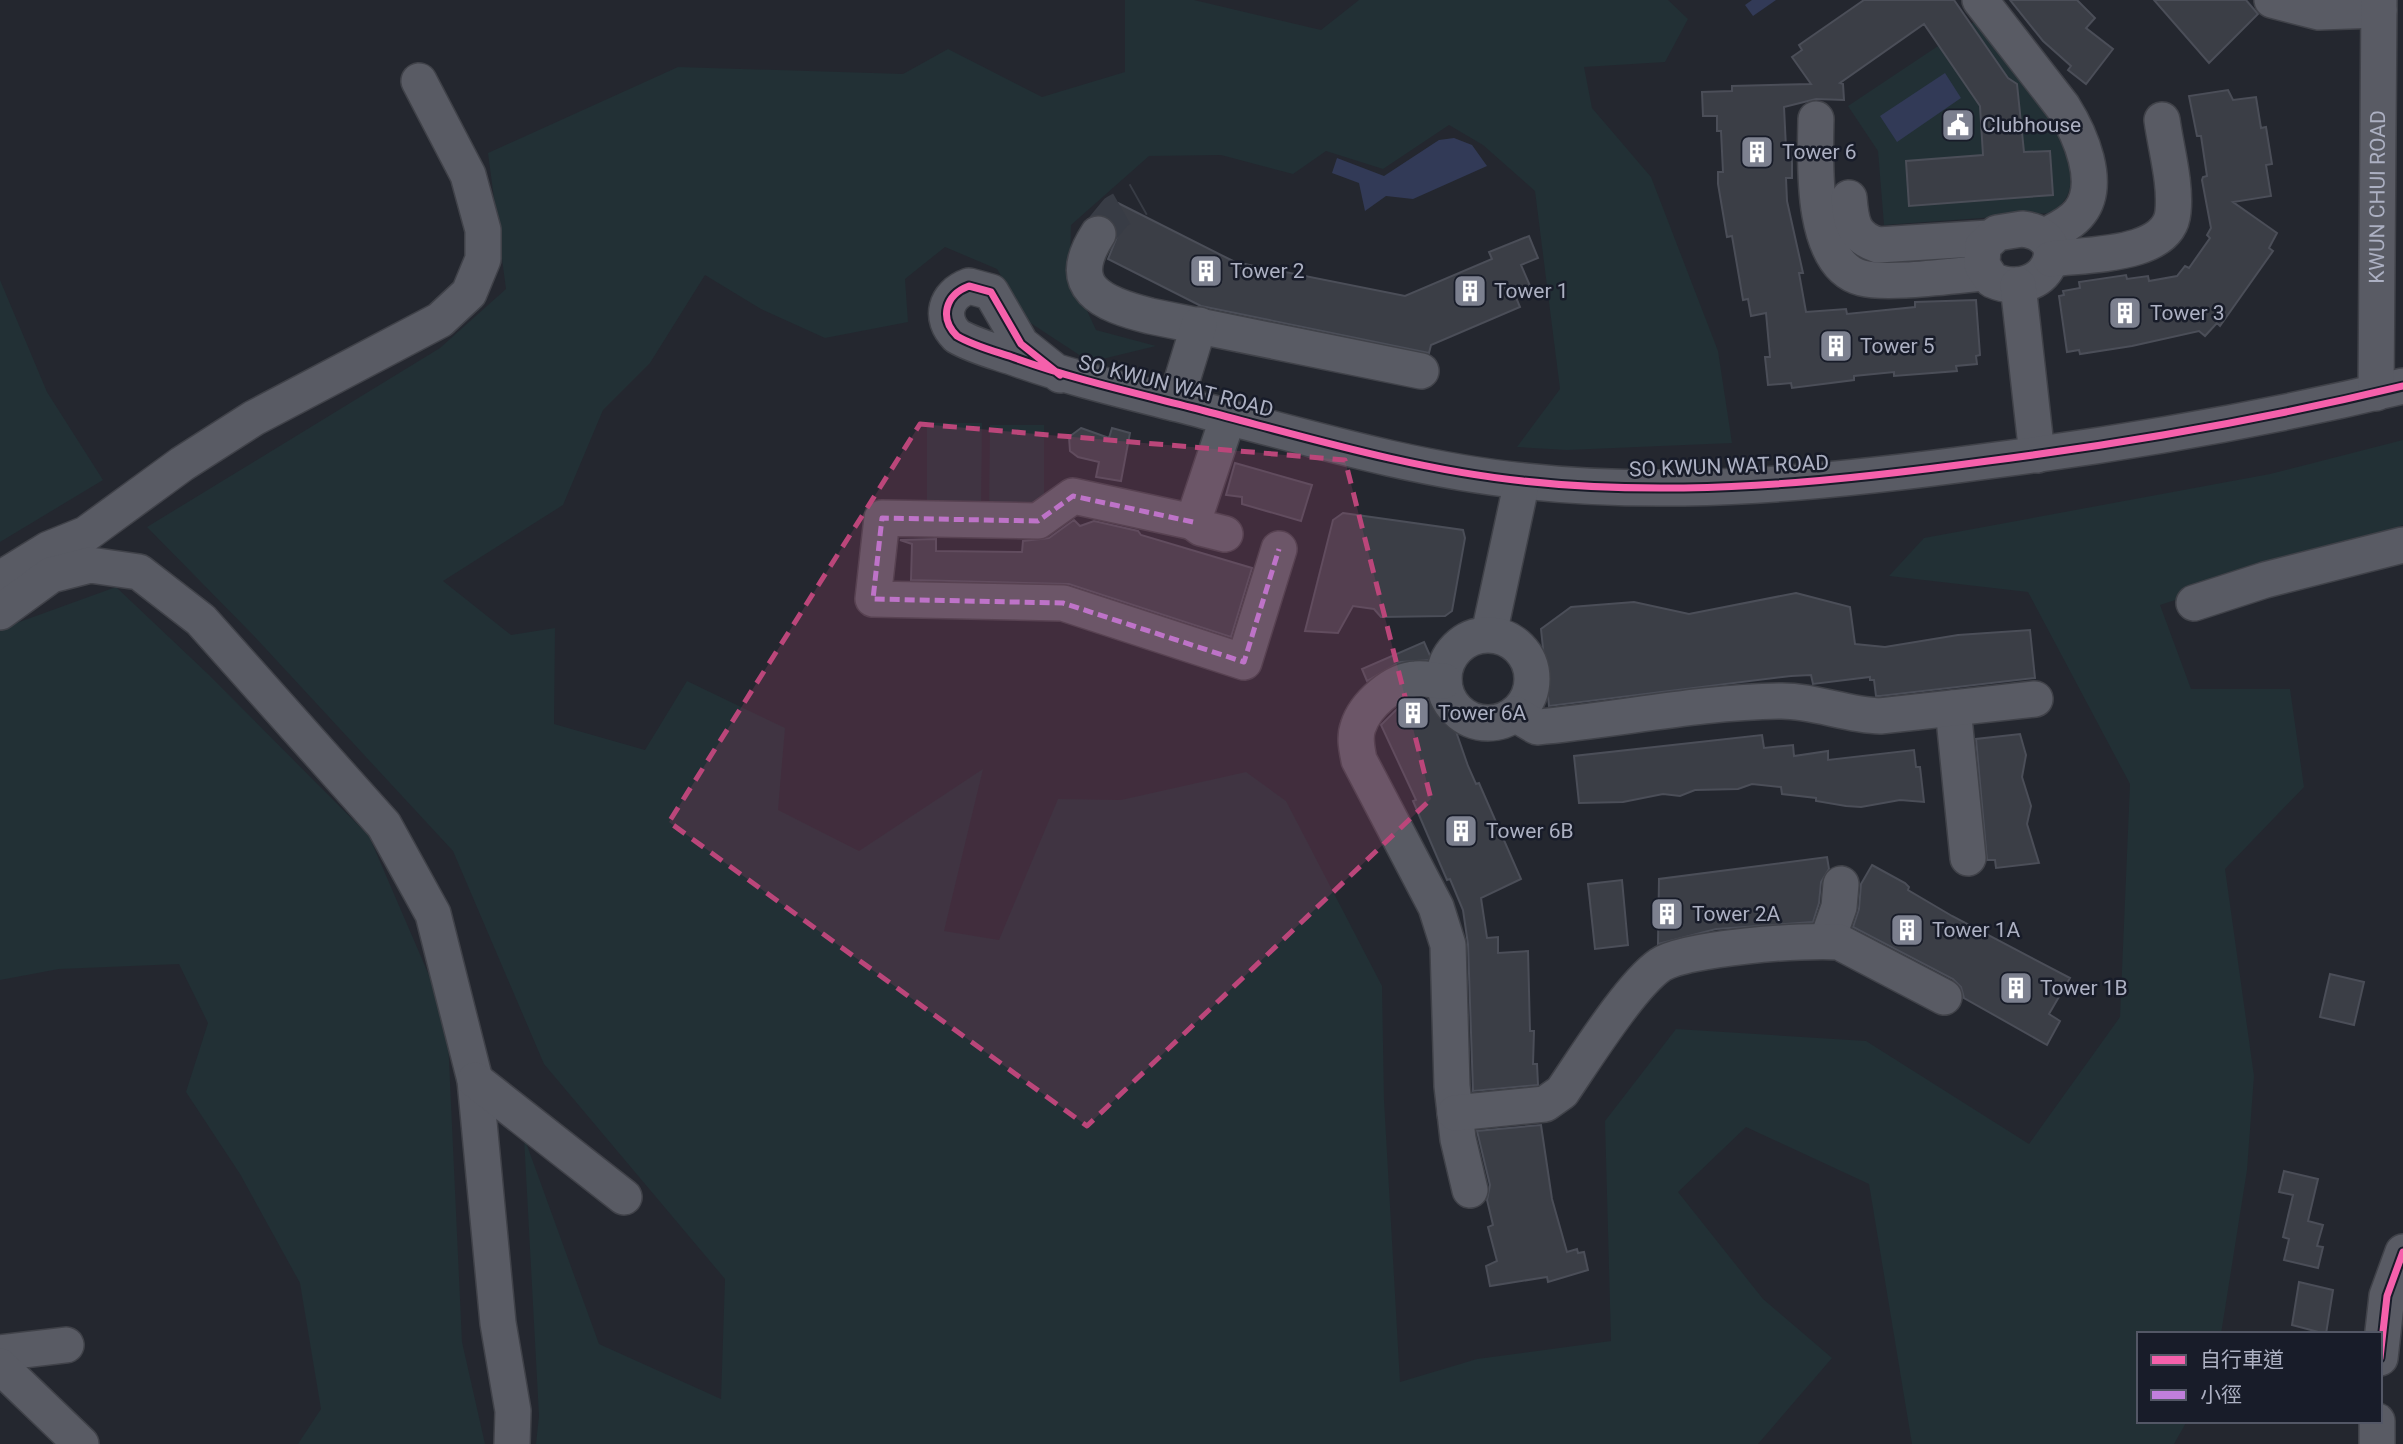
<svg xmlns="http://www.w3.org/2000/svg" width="2403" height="1444" viewBox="0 0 2403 1444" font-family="Roboto,'Noto Sans TC',sans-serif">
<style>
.green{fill:#223035}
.water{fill:#323a57}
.building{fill:#3b3e46;stroke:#4b4e58;stroke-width:2}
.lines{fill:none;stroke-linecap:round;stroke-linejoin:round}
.minor-tunnel{stroke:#383c45;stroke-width:35;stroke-dasharray:35 18;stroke-linecap:butt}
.minor-casing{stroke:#404249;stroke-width:38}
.minor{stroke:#595b64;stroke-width:35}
.quiet{stroke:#c07fdc;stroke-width:5;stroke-dasharray:10 5;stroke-linecap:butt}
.cycleway-casing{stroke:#181c29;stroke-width:11}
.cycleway{stroke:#f560ab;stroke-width:7}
.marked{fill:#bb467a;fill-opacity:0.2;stroke:#bb467a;stroke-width:5;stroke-dasharray:14 9;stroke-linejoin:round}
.labels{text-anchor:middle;stroke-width:5;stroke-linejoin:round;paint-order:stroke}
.poi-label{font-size:21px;fill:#acb0c2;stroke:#181c29;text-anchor:start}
.street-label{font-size:21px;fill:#acb0c2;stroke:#181c29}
</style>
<rect width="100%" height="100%" fill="#24272f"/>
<path class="green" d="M 1125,0 L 1194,0 L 1321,30 L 1359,0 L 1668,0 L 1688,19 L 1665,62 L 1584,67 L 1592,108 L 1651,177 L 1718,351 L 1732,443 L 1567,450 L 1517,447 L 1560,389 L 1535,191 L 1483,145 L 1449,125 L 1383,169 L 1326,151 L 1293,174 L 1221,155 L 1149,156 L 1071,225 L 1070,274 L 1096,330 L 1156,346 L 1090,362 L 1029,322 L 997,269 L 945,247 L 905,279 L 908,322 L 825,338 L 761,309 L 705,275 L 650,363 L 603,410 L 563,505 L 443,581 L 511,635 L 555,628 L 554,724 L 645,750 L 687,681 L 785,728 L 778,810 L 859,851 L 983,769 L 944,931 L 999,940 L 1058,799 L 1121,800 L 1246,772 L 1286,801 L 1382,986 L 1384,1100 L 1400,1382 L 1477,1359 L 1611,1341 L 1605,1121 L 1676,1029 L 1866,1041 L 2029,1144 L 2120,1017 L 2130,784 L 2028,592 L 1889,576 L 1924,538 L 2270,474 L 2403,440 L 2403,525 L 2160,605 L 2191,689 L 2290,689 L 2304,787 L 2225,869 L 2254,1076 L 2247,1170 L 2221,1334 L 2139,1334 L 2139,1421 L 2187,1421 L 2174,1444 L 1912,1444 L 1869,1184 L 1746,1127 L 1678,1192 L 1763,1299 L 1832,1358 L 1758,1444 L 536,1444 L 539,1416 L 524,1137 L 599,1344 L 721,1399 L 725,1279 L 544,1064 L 453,851 L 254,636 L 147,527 L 440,348 L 506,289 L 488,153 L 678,67 L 903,74 L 948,49 L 1042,97 L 1125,72 Z
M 1974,22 C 2002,59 2117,176 2050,213 L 1884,225 L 1878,151 L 1848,106 Z
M 0,280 L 47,392 L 103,480 L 0,542 Z
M 927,423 L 982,423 L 981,513 L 927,513 Z
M 990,425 L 1044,425 L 1044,515 L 989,515 Z
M 116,587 L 209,675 L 369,836 L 447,1017 L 462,1342 L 485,1444 L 298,1444 L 321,1409 L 300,1283 L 240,1174 L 186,1092 L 208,1023 L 179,964 L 59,969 L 0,980 L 0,629 Z"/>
<path class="water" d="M 1752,0 L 1776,0 L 1753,16 L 1745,5 Z
M 1945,73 L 1961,98 L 1897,142 L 1880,116 Z
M 1454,138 L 1472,145 L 1487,166 L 1413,199 L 1386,196 L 1365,211 L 1359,183 L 1332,173 L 1337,158 L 1384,176 L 1439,140 Z"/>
<path class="building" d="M 1864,0 L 1954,0 L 2008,78 L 2017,84 L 2024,152 L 2050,151 L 2053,195 L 1909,206 L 1906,161 L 1983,155 L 1980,106 L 1924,24 L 1840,83 L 1843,84 L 1844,100 L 1816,99 L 1784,107 L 1786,148 L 1791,148 L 1792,163 L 1792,178 L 1786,178 L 1787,201 L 1803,273 L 1799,273 L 1806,312 L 1846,309 L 1847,314 L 1915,307 L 1915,302 L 1976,300 L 1980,355 L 1976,356 L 1977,364 L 1956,366 L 1957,371 L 1894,376 L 1894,372 L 1854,376 L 1854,380 L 1792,388 L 1791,383 L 1768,385 L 1765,357 L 1770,357 L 1766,313 L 1751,316 L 1748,299 L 1743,300 L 1732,236 L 1727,237 L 1718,184 L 1718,172 L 1723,172 L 1721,131 L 1717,131 L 1717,116 L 1703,116 L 1702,92 L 1732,91 L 1732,86 L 1811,84 L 1792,57 L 1802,50 L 1799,45 Z
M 2010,0 L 2077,0 L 2095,18 L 2086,28 L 2113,49 L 2086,84 L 2068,70 L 2071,66 L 2043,41 Z
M 2154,0 L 2246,0 L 2258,14 L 2209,63 Z
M 2228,90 L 2233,100 L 2256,97 L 2261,128 L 2266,127 L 2272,164 L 2266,165 L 2271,196 L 2233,202 L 2277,233 L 2269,248 L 2273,251 L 2220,326 L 2217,323 L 2205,336 L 2199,331 L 2132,346 L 2080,354 L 2079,350 L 2067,352 L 2059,296 L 2064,295 L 2063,291 L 2080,288 L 2079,282 L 2126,275 L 2127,279 L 2148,276 L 2149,281 L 2177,276 L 2185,266 L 2189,268 L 2210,238 L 2207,235 L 2211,228 L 2202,180 L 2203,177 L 2207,176 L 2201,136 L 2197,136 L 2189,96 Z
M 1118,203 L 1235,262 L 1405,296 L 1492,259 L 1489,252 L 1529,236 L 1538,258 L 1521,265 L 1531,288 L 1515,295 L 1520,307 L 1431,345 L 1429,353 L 1201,306 L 1108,259 L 1118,234 L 1111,219 Z
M 1081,428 L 1109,438 L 1112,428 L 1130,433 L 1121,481 L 1096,477 L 1099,462 L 1078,457 L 1070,451 L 1069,437 Z
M 1235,463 L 1312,485 L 1301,521 L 1242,504 L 1242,497 L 1226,495 Z
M 1343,513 L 1463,530 L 1465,538 L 1452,611 L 1445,616 L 1381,617 L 1374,609 L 1353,606 L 1338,633 L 1305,631 L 1333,520 Z
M 1074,520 L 1080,526 L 1094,521 L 1138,531 L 1141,535 L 1252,568 L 1231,637 L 1069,584 L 911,580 L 912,544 L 900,540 L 936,539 L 936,551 L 1022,552 L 1023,541 L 1049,538 Z
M 1796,593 L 1850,607 L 1855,644 L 1885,647 L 1958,635 L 2030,630 L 2035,678 L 1880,696 L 1876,696 L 1874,680 L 1870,680 L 1870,677 L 1813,684 L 1811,675 L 1791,676 L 1549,706 L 1541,629 L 1571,607 L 1634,602 L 1689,614 Z
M 1424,642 L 1432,660 L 1400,662 L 1367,681 L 1362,669 Z
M 1420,699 L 1441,701 L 1448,718 L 1451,717 L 1468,766 L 1476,784 L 1479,783 L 1521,879 L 1481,898 L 1487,938 L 1498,937 L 1498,953 L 1528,951 L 1530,1031 L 1534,1031 L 1533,1064 L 1537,1064 L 1538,1085 L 1473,1091 L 1468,944 L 1463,910 L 1450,879 L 1447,880 L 1413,801 L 1416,800 L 1381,725 L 1400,706 Z
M 2020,734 L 2026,755 L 2022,777 L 2031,806 L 2027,824 L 2039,863 L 1996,868 L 1995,860 L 1987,860 L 1976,739 Z
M 1762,735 L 1764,748 L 1793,745 L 1794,756 L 1828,751 L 1828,760 L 1914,750 L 1916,767 L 1920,767 L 1924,802 L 1900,800 L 1861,807 L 1846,806 L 1816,801 L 1816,798 L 1782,794 L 1781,787 L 1752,784 L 1738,789 L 1695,790 L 1680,796 L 1663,794 L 1623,802 L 1579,803 L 1574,756 Z
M 1827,857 L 1829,869 L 1821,882 L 1819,903 L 1813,922 L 1716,929 L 1658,944 L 1659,879 Z
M 1872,865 L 1905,883 L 1909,887 L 1908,890 L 1952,916 L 2070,978 L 2049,1014 L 2060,1021 L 2047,1045 L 1964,998 L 1961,987 L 1953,979 L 1853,927 L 1859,909 L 1861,884 Z
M 1622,880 L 1628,945 L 1595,949 L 1588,884 Z
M 2330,974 L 2364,982 L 2354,1025 L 2320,1017 Z
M 1541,1125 L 1552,1199 L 1567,1252 L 1577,1249 L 1578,1253 L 1584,1252 L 1588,1270 L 1548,1282 L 1547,1277 L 1490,1286 L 1486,1266 L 1497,1261 L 1488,1227 L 1493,1225 L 1487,1200 L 1490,1185 L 1477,1131 Z
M 2284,1171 L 2318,1179 L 2308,1221 L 2323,1225 L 2317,1246 L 2323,1247 L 2318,1268 L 2284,1260 L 2289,1239 L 2283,1237 L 2293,1195 L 2279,1192 Z
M 2299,1282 L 2333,1290 L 2326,1334 L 2292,1325 Z"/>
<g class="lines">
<path class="minor-tunnel" d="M 1098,234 L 1116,212 L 1139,199"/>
<defs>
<g id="minor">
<path d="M 1980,0 L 2063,107 C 2080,134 2102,183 2080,212 C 2071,224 2056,230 2043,237"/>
<path d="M 2272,0 L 2319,12 L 2379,10"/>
<path d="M 1816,119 C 1815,162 1810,265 1862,278 C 1888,285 1956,275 1986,273"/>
<path d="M 1849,198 C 1851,222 1853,237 1878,245 L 1989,238"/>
<path d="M 2022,229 C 2078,235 2046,304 1992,280 L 1982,265 L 1983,246 L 1997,233 Z"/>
<path d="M 1098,234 C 1063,288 1102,304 1150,316 L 1421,371"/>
<path d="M 2051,259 C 2086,254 2169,257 2173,212 C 2176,183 2166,149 2162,120"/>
<path d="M 2018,285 L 2037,455"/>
<path d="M 1060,375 L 1021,344 L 991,292 L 969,286 C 945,295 939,318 957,336 C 974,346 994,351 1012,357 C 1075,380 1140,394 1205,411 C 1309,438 1416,470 1523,481 C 1678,498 1834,482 1988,461 C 2128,443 2266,419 2403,386"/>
<path id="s1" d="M 2376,393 L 2379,0"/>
<path d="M 1175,403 L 1199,325"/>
<path d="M 1193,522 L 1073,496 L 1038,521 L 882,518 L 873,599 L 1063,603 L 1244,662 L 1279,549"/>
<path d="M 1225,534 L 1201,528 L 1193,522 L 1228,417"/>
<path d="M 0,579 L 49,549 L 86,534 L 182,464 L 254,418 L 440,320 L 469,293 L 483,259 L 483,230 L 468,175 L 419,81"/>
<path d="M 2194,603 L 2265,580 L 2403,545"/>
<path d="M 0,612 L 51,575 L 90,565 L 139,572 L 201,620 L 384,825 L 433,914 L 475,1080 L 498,1323 L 513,1411 L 512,1444"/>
<path d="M 1489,634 L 1522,481"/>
<circle cx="1488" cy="679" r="44"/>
<path d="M 1444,681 C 1435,681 1425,678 1416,679 C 1393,680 1365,705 1358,727 C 1354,738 1357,749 1359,760 L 1436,907 L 1448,945 L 1452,1086 L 1458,1139 L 1470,1190"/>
<path d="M 1953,708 L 1968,858"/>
<path d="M 1515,714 L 1537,727 C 1617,720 1698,702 1779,701 C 1813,700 1845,715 1880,716 L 2035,699"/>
<path d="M 1827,941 L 1839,907 L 1841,884"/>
<path d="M 475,1080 L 624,1197"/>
<path d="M 1455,1113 L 1545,1104 L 1562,1092 C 1584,1060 1630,986 1660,965 C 1685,948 1806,939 1839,942 L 1944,997"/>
<path d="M 0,1353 L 66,1345"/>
<path d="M 2380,1358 L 2387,1296 L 2403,1252"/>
<path d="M 0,1366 L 81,1444"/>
<path d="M 2377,1444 L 2377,1421"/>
</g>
</defs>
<use href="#minor" class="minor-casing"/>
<use href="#minor" class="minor"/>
<path class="quiet" d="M 1193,522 L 1073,496 L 1038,521 L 882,518 L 873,599 L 1063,603 L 1244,662 L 1279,549"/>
<defs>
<path id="cycleway" d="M 1060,375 L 1021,344 L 991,292 L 969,286 C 945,295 939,318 957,336 C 974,346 994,351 1012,357 C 1075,380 1140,394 1205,411 C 1309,438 1416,470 1523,481 C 1678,498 1834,482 1988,461 C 2128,443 2266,419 2403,386
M 2380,1358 L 2387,1296 L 2403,1252"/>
</defs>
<use href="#cycleway" class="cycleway-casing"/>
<use href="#cycleway" class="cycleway"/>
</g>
<path class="marked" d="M 920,424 L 1345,460 L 1431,799 L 1087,1126 L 669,822 Z"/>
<defs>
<symbol id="civic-square" viewBox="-11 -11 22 22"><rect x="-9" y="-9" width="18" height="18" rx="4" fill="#7c808f" stroke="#181c29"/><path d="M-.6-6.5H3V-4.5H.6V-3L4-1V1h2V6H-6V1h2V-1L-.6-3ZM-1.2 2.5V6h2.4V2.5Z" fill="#fff"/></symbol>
<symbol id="building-square" viewBox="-11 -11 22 22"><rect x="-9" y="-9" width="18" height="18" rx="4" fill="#7c808f" stroke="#181c29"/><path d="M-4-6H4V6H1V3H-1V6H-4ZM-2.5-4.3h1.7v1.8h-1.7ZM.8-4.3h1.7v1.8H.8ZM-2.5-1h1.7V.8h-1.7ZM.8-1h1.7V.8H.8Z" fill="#fff"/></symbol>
</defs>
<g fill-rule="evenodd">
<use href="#civic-square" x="1939" y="106" width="38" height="38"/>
<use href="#building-square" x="1738" y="133" width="38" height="38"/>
<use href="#building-square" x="1187" y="252" width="38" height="38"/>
<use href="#building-square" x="1451" y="272" width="38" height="38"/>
<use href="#building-square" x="2106" y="294" width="38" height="38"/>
<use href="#building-square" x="1817" y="327" width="38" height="38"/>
<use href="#building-square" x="1394" y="694" width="38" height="38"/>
<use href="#building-square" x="1442" y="812" width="38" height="38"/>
<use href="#building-square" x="1648" y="895" width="38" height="38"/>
<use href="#building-square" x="1888" y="911" width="38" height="38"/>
<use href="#building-square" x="1997" y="969" width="38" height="38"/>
</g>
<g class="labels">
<g class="poi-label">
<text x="1982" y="132">Clubhouse</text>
<text x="1782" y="159">Tower 6</text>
<text x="1230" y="278">Tower 2</text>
<text x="1494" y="298">Tower 1</text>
<text x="2150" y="320">Tower 3</text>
<text x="1860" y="353">Tower 5</text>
<text x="1438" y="720">Tower 6A</text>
<text x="1486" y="838">Tower 6B</text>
<text x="1692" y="921">Tower 2A</text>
<text x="1932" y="937">Tower 1A</text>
<text x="2040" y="995">Tower 1B</text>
</g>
<g class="street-label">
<text dy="7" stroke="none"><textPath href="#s1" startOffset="196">KWUN CHUI ROAD</textPath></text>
<text transform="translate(1176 386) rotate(14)" y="7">SO KWUN WAT ROAD</text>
<text transform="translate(1729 466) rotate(-2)" y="7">SO KWUN WAT ROAD</text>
</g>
</g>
<rect x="2137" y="1332" width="245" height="91" fill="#181c29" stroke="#535766" stroke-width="2"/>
<rect x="2151" y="1355" width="35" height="10" fill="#f560ab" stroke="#535766" stroke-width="2"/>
<text x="2200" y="1367" font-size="21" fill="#acb0c2">自行車道</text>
<rect x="2151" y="1390" width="35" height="10" fill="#c07fdc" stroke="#535766" stroke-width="2"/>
<text x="2200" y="1402" font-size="21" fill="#acb0c2">小徑</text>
</svg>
